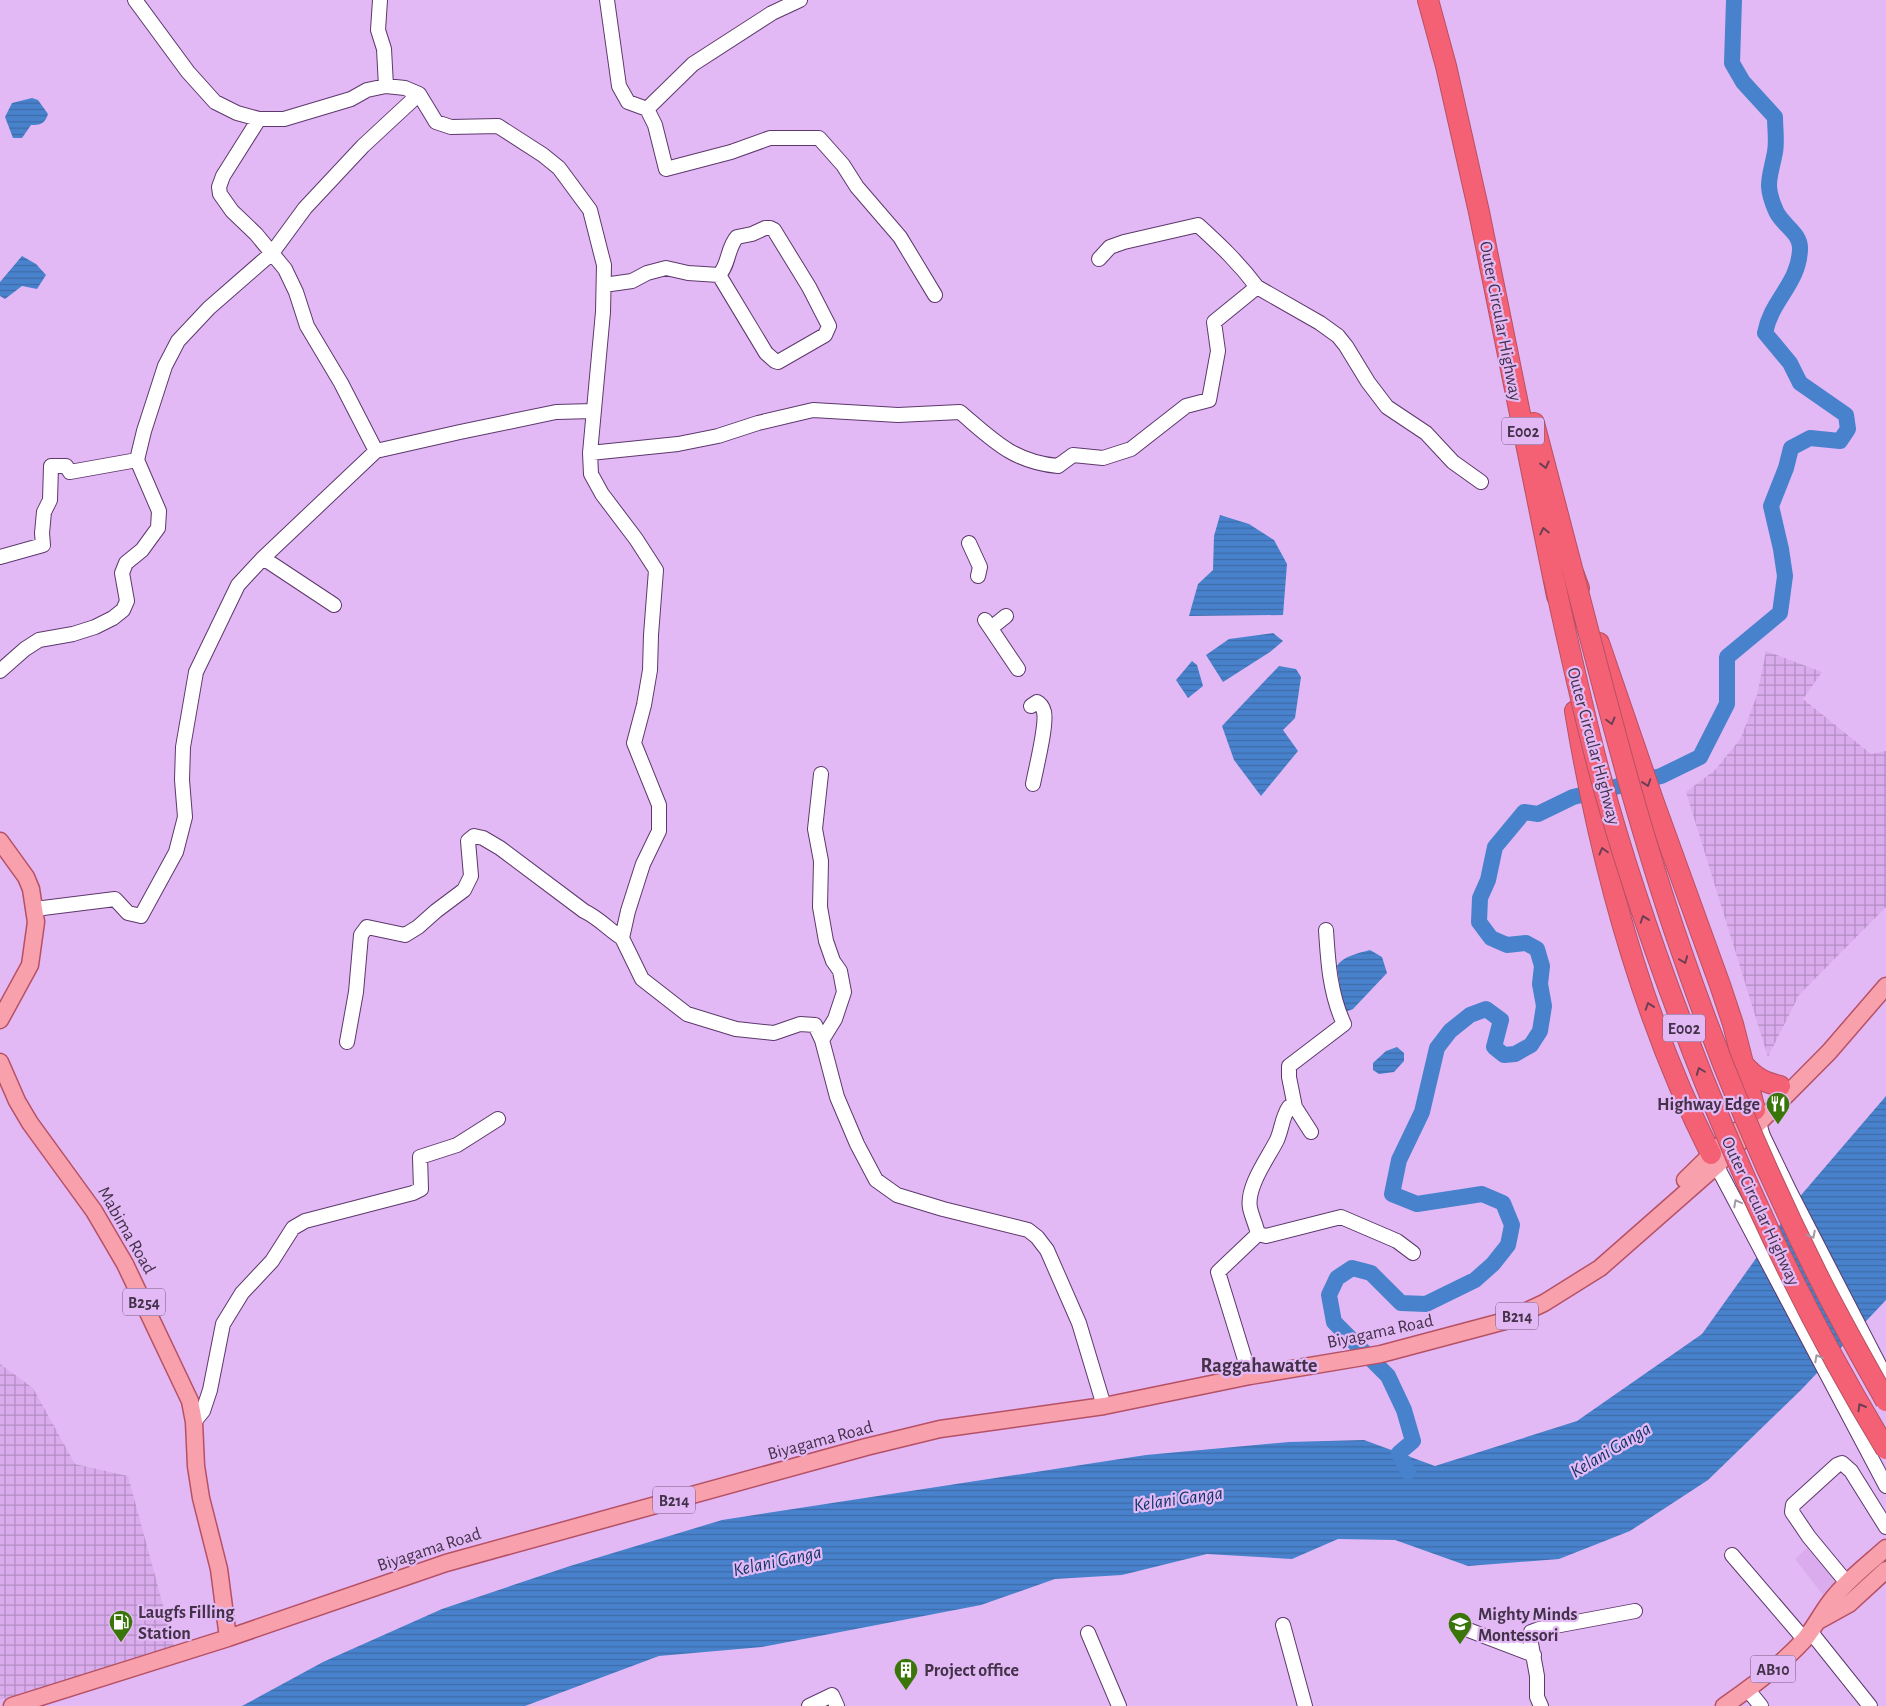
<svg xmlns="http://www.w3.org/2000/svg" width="1886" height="1706" viewBox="0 0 1886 1706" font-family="'Alegreya Sans',sans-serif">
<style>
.built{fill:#daaced}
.industrial{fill:url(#industrial-grid)}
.water{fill:url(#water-rules)}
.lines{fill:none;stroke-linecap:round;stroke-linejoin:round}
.river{stroke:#4882cc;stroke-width:16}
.minor-casing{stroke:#5d386c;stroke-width:16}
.major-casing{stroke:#b65165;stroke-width:19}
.highway-casing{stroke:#b65165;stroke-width:22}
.minor{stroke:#fff;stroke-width:14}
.major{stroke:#f8a0ac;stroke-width:16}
.highway{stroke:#f46174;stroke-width:20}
.highway-bridge-casing{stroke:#b65165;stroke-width:22;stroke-linecap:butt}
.highway-bridge{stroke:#f46174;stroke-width:20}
.oneway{stroke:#6f3e54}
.oneway2{stroke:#a198a4}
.labels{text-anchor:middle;stroke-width:4.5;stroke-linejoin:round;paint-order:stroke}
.shield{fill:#e3b9f5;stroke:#735a7d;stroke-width:1}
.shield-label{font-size:16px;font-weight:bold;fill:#43324a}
.street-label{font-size:18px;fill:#43324a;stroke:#e3b9f5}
.poi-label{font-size:18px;font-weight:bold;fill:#43324a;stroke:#e3b9f5;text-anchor:start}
.water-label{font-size:19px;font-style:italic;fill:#103768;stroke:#e3b9f5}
.quarter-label{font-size:20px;font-weight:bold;fill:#43324a;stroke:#e3b9f5}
</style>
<defs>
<pattern id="industrial-grid" width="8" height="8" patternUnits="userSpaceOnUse" patternTransform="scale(1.25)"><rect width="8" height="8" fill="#daaced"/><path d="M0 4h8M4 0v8" fill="none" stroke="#b28dc2"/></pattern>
<pattern id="water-rules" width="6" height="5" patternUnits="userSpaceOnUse" patternTransform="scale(1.25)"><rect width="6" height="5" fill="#4882cc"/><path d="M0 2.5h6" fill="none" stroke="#3e6ba8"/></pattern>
</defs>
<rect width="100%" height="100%" fill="#e3b9f5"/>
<path class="built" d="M 1807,1548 L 1840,1586 L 1826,1599 L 1795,1559 Z"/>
<path class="industrial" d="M 1766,651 L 1822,672 L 1803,699 L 1871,754 L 1886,751 L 1886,907 L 1799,995 L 1768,1057 L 1686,792 L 1715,770 L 1741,738 L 1757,695 Z
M 0,1364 L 33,1388 L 75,1464 L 128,1476 L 175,1649 L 0,1700 Z"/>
<path class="water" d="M 32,98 L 38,100 L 48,114 C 45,124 40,125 31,125 L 22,138 L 13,138 L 5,117 L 12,103 Z
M 22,256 L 36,264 L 46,275 L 37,289 L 22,286 L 5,299 L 0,296 L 0,282 Z
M 1220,515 L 1249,524 L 1274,540 L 1287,564 L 1283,615 L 1189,616 L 1198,584 L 1213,570 L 1214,536 Z
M 1273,633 L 1283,641 L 1270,652 L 1223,682 L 1206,655 L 1229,639 Z
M 1192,661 L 1197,665 L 1203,686 L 1188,698 L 1176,680 Z
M 1279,666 L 1296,669 L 1301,677 L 1295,718 L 1283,730 L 1298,751 L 1261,796 L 1234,760 L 1222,726 Z
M 1370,950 L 1382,957 L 1387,973 L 1353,1009 L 1345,1012 L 1339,999 L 1340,987 L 1337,966 C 1343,956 1359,953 1370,950 Z
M 1397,1047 L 1404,1053 L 1404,1061 L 1394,1072 L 1379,1074 L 1373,1070 L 1373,1063 L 1386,1051 Z
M 1886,1096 L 1886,1300 L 1801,1390 L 1708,1480 L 1630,1531 L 1559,1559 L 1468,1566 L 1395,1540 L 1338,1539 L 1292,1559 L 1207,1554 L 1122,1575 L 1055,1579 L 981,1605 L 762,1647 L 659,1656 L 525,1706 L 242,1706 L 323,1662 L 442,1609 L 570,1566 L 722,1520 L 1146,1455 L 1289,1442 L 1364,1440 L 1435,1466 L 1577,1421 L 1702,1334 L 1802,1194 Z"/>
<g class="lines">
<path class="river" d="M 1408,1472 L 1399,1453 L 1413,1441 L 1404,1410 L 1388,1376 L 1334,1322 L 1329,1295 L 1337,1278 L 1352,1268 L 1371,1273 L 1401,1303 L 1426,1304 L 1475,1280 L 1493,1264 L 1508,1245 L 1512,1225 L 1503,1203 L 1482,1194 L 1417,1204 L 1392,1194 L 1399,1160 L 1422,1112 L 1437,1048 L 1450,1031 L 1470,1015 L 1486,1009 L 1501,1020 L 1494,1047 L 1504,1055 L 1515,1054 L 1531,1045 L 1540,1031 L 1544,1006 L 1540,984 L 1542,966 L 1537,949 L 1526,943 L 1507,945 L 1491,938 L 1479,922 L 1480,898 L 1488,880 L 1495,847 L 1524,812 L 1538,814 L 1573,797 L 1661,776 L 1700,757 L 1727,704 L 1727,657 L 1780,613 L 1785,576 L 1781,549 L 1771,506 L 1786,468 L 1791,448 L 1810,438 L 1840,441 L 1848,429 L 1846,415 L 1800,383 L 1790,363 L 1765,333 C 1771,300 1799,284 1800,249 C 1801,233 1782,225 1776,211 C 1764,184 1770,179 1775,152 C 1777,141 1775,128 1775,117 L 1743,82 L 1732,63 L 1734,0"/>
<defs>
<path id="minor" d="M 135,0 L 188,72 L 215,102 L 237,113 L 259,119 L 284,119 L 351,99 L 367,90 L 386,86 L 405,88 L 419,94 L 436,122 L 451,127 L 498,126 L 543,155 L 559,168 L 590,210 L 604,265 L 603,312 L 590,453 L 591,474 L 602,494 L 636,539 L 656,570 L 651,635 L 650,670 L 644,705 L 634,743 L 659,805 L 659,831 L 643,864 L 628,911 L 622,938 L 642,979 L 687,1014 L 736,1029 L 774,1033 L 800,1024 L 815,1025 L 822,1040 L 837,1097 L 857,1144 L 876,1180 L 897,1195 L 943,1209 L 1028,1230 L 1037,1237 L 1047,1250 L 1079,1323 L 1104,1406
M 380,0 L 378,30 L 384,49 L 386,86
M 607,0 L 619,86 L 628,102 L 647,109 L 693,64 L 772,13 L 800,0
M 647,109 L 655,125 L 666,169 L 731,152 L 770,138 L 819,138 L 843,165 L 857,187 L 900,237 L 935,295
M 259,119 L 223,176 L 219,187 L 220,194 L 232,211 L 256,234 L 285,269 L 296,292 L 307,326 L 341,383 L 376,451
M 765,228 L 770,228 L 774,230 L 809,287 L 829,326 L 825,335 L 778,362 L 775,361 L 766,353 L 719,275 C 729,265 727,248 737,237 L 752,234 Z
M 1099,259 L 1110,247 L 1124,242 L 1198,225 C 1220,245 1239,263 1257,287
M 604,285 L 632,281 L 647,273 L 666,268 L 688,273 L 719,275
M 590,453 L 678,444 L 718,436 L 758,423 L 813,410 L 898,415 L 960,412 C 993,440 1013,462 1058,466 L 1073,455 L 1103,458 L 1131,449 L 1186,406 L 1209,400 L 1218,351 L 1214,322 L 1257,287 L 1320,323 L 1338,336 L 1346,346 L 1368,382 L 1387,407 L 1426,433 L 1453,462 L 1481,482
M 969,543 L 980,567 L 978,576
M 0,557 L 43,545 L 42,533 L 44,512 L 50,500 L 51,466 L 66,466 L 70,472 L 137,460
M 263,558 L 334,605
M 985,620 L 1018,669
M 991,628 L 1006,616
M 0,671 L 25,649 L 39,640 L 73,634 L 95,627 L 113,618 L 123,610 L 127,601 L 122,573 L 126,563 L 142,550 L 158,528 L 159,511 L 137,460 L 144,431 L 165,366 L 178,341 L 209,308 L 272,253 L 305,208 L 363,146 L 419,94
M 1031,706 L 1037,702 C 1041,704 1043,708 1044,712 C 1047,725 1036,768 1033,784
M 821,774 L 815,829 L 821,861 L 820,907 L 826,941 L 833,961 L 840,971 L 844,992 L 835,1019 L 822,1040
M 35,909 L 115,899 L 128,913 L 141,916 L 176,852 L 185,817 L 182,780 L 183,747 L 196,672 L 238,585 L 263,558 L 376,451 L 460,432 L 556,412 L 593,411
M 347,1042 L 356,992 L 361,935 L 367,927 L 405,935 L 418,927 L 436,911 L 464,890 L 471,876 L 468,841 L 474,836 L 483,838 L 500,848 L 584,911 C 599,918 609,930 622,938
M 1295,1107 L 1289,1077 L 1289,1066 L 1344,1024 C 1330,994 1328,962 1326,930
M 1756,1114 L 1763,1136 L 1790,1192 L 1886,1378
M 1712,1157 L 1886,1486
M 1258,1234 C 1256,1225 1252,1217 1250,1208 C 1246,1187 1268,1158 1277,1140 C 1282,1129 1282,1117 1289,1107 L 1295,1107 L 1311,1132
M 1258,1234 L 1266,1236 L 1341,1217 L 1397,1241 L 1413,1253
M 1250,1376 L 1218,1272 L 1258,1234
M 194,1422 L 203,1411 L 210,1390 L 223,1324 L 242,1293 L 272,1261 L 293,1228 L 305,1221 L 413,1193 L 421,1189 L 420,1157 L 457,1145 L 498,1119
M 1732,1555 L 1804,1639
M 1847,1583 L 1809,1537 L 1792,1512 L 1793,1505 L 1837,1465 L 1842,1463 L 1851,1471 L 1886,1527
M 1283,1625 L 1305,1706
M 1458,1626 L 1534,1655
M 1810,1631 L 1870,1706
M 1088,1633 L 1119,1706
M 1748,1690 L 1761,1706
M 809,1706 L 832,1695 L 837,1706
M 1541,1706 L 1537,1697 L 1537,1676 L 1530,1638 L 1531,1632 L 1539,1629 L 1635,1611"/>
<path id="major" d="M 0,841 L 26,877 L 31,889 L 36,922 L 30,965 L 0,1020
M 0,1062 L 17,1101 L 30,1123 L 94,1211 L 125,1264 L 190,1401 L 194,1422 L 196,1466 L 201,1498 L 219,1569 L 228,1638
M 1685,1180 L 1735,1131
M 1820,1620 L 1849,1604 L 1886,1570
M 12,1706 L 228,1638 L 446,1563 L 866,1447 L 940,1429 L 1104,1406 L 1250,1376 L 1381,1354 L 1505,1321 L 1544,1303 L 1600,1268 L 1716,1166 L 1829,1052 L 1886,986
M 1724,1706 C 1752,1687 1781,1665 1804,1640 C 1814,1628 1821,1614 1830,1602 C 1846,1581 1867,1565 1886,1548"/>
<path id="highway" d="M 1428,0 L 1446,66 L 1479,212 L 1557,596
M 1534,423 L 1573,572 L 1579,588
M 1599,643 L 1653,800 L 1720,985 L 1733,1024 L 1755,1110
M 1575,711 C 1600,861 1642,1018 1711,1154
M 1744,1065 C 1756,1078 1763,1082 1780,1086"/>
</defs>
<use href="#minor" class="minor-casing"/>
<use href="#major" class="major-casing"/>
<use href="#highway" class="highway-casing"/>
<use href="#minor" class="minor"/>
<use href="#major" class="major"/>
<use href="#highway" class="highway"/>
<defs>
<path id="highway-bridge" d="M 1573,572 C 1606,699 1638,826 1681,950 C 1719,1061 1765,1171 1818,1276 C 1839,1318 1863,1360 1886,1401
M 1554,579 C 1568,643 1582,707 1599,771 C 1622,856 1650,939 1681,1021 C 1737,1170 1803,1313 1886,1449"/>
</defs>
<use href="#highway-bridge" class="highway-bridge-casing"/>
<use href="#highway-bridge" class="highway-bridge"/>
</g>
<defs><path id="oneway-chevron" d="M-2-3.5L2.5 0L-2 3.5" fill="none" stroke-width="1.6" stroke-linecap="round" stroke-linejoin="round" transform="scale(1.25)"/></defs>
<g class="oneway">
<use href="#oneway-chevron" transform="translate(1545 465) rotate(76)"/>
<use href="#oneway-chevron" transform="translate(1544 531) rotate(-102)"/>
<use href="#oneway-chevron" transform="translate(1611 721) rotate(75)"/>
<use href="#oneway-chevron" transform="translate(1647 783) rotate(71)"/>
<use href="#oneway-chevron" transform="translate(1603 851) rotate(-105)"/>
<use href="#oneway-chevron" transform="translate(1644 919) rotate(-109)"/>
<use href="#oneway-chevron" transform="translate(1684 960) rotate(69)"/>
<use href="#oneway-chevron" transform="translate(1649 1006) rotate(-109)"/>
<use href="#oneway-chevron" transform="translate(1700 1071) rotate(-111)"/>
<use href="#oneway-chevron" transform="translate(1861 1407) rotate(-120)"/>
</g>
<g class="oneway2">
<use href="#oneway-chevron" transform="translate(1737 1203) rotate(-118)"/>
<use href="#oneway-chevron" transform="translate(1812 1235) rotate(63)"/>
<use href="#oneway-chevron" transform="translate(1818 1358) rotate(-118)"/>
</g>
<defs>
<symbol id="restaurant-pin" viewBox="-11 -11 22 30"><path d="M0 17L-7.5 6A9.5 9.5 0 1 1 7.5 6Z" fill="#3a7509" stroke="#e3b9f5"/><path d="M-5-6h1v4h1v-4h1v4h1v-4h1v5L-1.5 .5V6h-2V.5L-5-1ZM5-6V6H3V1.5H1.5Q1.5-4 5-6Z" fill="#fff"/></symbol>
<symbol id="fuel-pin" viewBox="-11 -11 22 30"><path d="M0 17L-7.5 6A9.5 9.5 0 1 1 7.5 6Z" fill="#3a7509" stroke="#e3b9f5"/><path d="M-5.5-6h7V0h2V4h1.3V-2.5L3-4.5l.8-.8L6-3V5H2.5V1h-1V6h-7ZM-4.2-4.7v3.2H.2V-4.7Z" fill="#fff"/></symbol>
<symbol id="school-pin" viewBox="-11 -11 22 30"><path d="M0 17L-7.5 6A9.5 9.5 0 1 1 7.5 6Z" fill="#3a7509" stroke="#e3b9f5"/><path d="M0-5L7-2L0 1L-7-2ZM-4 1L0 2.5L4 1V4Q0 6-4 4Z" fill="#fff"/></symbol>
<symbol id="building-pin" viewBox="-11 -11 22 30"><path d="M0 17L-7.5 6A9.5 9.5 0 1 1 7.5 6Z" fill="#3a7509" stroke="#e3b9f5"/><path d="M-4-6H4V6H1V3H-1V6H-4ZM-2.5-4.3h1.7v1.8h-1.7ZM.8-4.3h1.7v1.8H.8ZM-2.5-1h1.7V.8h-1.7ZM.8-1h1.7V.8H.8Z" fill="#fff"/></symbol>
</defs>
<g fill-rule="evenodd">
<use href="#restaurant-pin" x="1764" y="1090" width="28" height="38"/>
<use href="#fuel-pin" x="107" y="1608" width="28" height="38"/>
<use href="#school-pin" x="1446" y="1610" width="28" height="38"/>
<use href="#building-pin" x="892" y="1656" width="28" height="38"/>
</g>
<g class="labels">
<g class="shield">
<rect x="1502" y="417.5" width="42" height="27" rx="4"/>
<rect x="1663" y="1014.5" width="42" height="27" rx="4"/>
<rect x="123" y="1288.5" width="42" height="27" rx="4"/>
<rect x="1496" y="1302.5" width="42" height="27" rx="4"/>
<rect x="653" y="1486.5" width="42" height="27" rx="4"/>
<rect x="1750.5" y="1655.5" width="45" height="27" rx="4"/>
</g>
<g class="shield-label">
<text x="1523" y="437">E002</text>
<text x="1684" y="1034">E002</text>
<text x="144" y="1308">B254</text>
<text x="1517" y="1322">B214</text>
<text x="674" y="1506">B214</text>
<text x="1773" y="1675">AB10</text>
</g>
<g class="street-label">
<text transform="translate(1501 321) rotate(79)" y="6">Outer Circular Highway</text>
<text transform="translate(1594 746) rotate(75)" y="6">Outer Circular Highway</text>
<text transform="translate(1761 1211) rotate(65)" y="6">Outer Circular Highway</text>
<text transform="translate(127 1230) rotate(60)" y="6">Mabima Road</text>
<text transform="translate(1380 1331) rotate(-12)" y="6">Biyagama Road</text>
<text transform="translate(820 1440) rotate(-15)" y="6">Biyagama Road</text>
<text transform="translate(429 1549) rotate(-18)" y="6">Biyagama Road</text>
</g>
<g class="poi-label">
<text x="1760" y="1110" text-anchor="end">Highway Edge</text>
<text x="138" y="1618">Laugfs Filling<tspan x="138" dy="21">Station</tspan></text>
<text x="1478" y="1620">Mighty Minds<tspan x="1478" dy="21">Montessori</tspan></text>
<text x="924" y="1676">Project office</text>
</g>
<g class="water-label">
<text transform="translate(1610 1449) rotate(-31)" y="7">Kelani Ganga</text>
<text transform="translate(1178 1498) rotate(-8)" y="7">Kelani Ganga</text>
<text transform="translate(777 1560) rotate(-12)" y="7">Kelani Ganga</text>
</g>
<g class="quarter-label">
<text x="1259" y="1372">Raggahawatte</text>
</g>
</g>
</svg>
